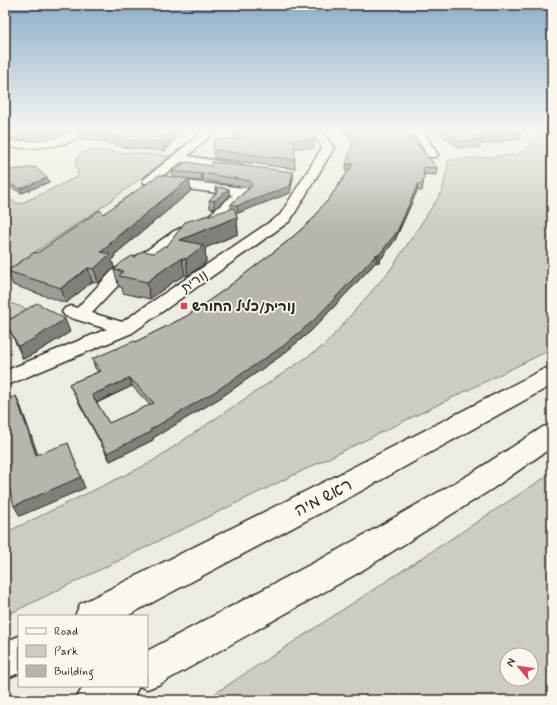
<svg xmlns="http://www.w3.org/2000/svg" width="557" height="705" viewBox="0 0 557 705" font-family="Mynerve,'Playpen Sans Hebrew',sans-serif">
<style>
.green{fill:#cecbc2;stroke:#7c7b76;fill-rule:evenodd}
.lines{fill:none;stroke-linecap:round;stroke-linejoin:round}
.minor-casing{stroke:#2b2b2b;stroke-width:3}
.tertiary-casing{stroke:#2b2b2b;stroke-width:3}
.minor{fill:#fbf7ec;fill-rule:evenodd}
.tertiary{fill:#fbf7ec;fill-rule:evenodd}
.wall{fill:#9e9c96;stroke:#2b2b2b;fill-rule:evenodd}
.shaded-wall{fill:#817f7a;stroke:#2b2b2b}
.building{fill:#b8b5ae;stroke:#2b2b2b;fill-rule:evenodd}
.poi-dot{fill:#d1495b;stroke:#fbf7ec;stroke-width:1.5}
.labels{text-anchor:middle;stroke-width:3.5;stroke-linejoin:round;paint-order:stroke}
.street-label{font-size:14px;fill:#2b2b2b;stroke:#fbf7ec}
.poi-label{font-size:14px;font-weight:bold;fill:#2b2b2b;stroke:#fbf7ec;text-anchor:start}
.near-street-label{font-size:17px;fill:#2b2b2b;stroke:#fbf7ec}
</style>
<rect width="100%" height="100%" fill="#eeebe0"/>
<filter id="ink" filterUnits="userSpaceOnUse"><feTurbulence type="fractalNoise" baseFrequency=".025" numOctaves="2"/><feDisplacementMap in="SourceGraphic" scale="8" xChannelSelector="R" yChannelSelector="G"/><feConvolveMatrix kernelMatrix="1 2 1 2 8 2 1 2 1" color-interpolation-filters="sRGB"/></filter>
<g filter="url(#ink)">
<path class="green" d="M 534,130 L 552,130 L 552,349 L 5,616 L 5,533 L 148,464 L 325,345 L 391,269 L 442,192 L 449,160 L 517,155 L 542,136 Z
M 91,150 L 171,156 L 105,205 L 5,272 L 5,198 L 20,204 L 79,176 L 75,165 L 80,154 Z
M 5,301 L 29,310 L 5,321 Z
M 552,472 L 552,700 L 205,700 L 544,478 ZM 507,655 L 531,655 L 531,679 L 507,679 Z"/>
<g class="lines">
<defs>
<path id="minor" d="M 75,130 L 87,130 C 73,149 27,149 5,147 L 5,141 C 29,142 53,142 75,130 Z
M 205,130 L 213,130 L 214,132 L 188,156 L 243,165 L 245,168 L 243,171 L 239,172 L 181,162 L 160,178 L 244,188 L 249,189 L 251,192 L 219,221 L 184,237 L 159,256 L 125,278 L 92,313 L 122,322 L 280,215 L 322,148 L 311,130 L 321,130 L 334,148 L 290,221 L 132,333 L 5,386 L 5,371 L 107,329 L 65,316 L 62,312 L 65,308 L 71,306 L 77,308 L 113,270 L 147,250 L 174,231 L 209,215 L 233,195 L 149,184 L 144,183 L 143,180 Z
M 406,130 L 418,130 L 424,133 L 438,155 L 436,157 L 428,157 L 416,137 L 407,132 Z"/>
<path id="tertiary" d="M 552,367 L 552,385 L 352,496 L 127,616 L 75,616 L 80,604 L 332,478 L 544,369 Z
M 552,424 L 552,447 L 492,489 L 358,573 L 160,684 L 147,689 L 139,686 L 147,686 L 147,651 L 336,551 L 472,473 L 543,427 Z
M 19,636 L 19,673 L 5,679 L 5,642 Z
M 139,686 L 132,700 L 76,700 L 83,686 Z"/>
</defs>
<use href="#minor" class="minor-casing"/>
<use href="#tertiary" class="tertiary-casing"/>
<use href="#minor" class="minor"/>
<use href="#tertiary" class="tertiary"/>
</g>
<path class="wall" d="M 5,130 L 72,130 L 62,134 L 57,133 L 49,136 L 18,140 L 5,140 Z
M 78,130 L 183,130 L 165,151 L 129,148 L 80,138 Z
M 231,130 L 314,130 L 314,148 L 294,148 L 295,169 L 214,158 L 213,150 L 237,139 Z
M 341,130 L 406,130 L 437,168 L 436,175 L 424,174 L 423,184 L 422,191 L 417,191 L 395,240 L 378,263 L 376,262 L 312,330 L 282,355 L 220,398 L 153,438 L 153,440 L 110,461 L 73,392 L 69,384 L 98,372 L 95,368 L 92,359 L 135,342 L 187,316 L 224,290 L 288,241 L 313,219 L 326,203 L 348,172 L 346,172 L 353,144 ZM 132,386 L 150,405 L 109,423 L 97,403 Z
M 436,130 L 516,130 L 521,132 L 520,139 L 481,144 L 480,147 L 460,148 L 449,141 Z
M 211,166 L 293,172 L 293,179 L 290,193 L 238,213 L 236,213 L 238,234 L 205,248 L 206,262 L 188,276 L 185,275 L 173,282 L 150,299 L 123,293 L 122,287 L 119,287 L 114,270 L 135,257 L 154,253 L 167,246 L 231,209 L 231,204 L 249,188 L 203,180 L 202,181 L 189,180 L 191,191 L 114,255 L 115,257 L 112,260 L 114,268 L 98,283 L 92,282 L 66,303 L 13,285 L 7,271 L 103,214 L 173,176 L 172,171 Z
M 5,171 L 47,178 L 49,182 L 22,193 L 5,185 Z
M 215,187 L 229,189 L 229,196 L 214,209 L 210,208 L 209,200 L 216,194 Z
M 6,322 L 70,332 L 37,352 L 23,359 Z"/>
<path class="shaded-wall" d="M 29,130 L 56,130 L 57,133 L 49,136 L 18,140 L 15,131 Z
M 61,130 L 72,130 L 62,134 Z
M 174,130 L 183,130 L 165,151 L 163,142 Z
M 521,132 L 520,139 L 481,144 L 482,140 L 479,138 Z
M 8,146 L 11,155 L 5,159 L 5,148 Z
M 354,163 L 353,170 L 346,172 L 346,165 Z
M 293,172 L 293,179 L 290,193 L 238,213 L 237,206 Z
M 202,173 L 203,180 L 202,181 L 201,174 Z
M 47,178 L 49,182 L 22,193 L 20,189 Z
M 189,179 L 191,191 L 114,255 L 115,257 L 112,260 L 114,268 L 98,283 L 94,269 L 101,252 L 109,243 Z
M 418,184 L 417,191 L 395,240 L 378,263 L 379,255 Z
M 229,189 L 229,196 L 214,209 L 214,201 Z
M 237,217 L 238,234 L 205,248 L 206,262 L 188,276 L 186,259 L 180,240 Z
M 377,254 L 376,262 L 312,330 L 282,355 L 220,398 L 153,438 L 153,440 L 110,461 L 107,453 L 150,430 Z
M 182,258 L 185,275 L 173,282 L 150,299 L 147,282 L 170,265 Z
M 88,268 L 92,282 L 66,303 L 61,288 Z
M 65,319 L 70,332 L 37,352 L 23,359 L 18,346 Z
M 130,378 L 132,386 L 95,403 L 92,395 Z
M 16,396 L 21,407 L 42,466 L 36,455 Z
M 68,443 L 85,488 L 20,516 L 14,506 Z"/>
<path class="building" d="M 5,130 L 29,130 L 15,131 L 5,131 Z
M 79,130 L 174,130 L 163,142 L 128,140 Z
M 235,130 L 314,130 L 314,140 L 294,140 L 295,160 L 213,150 L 214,140 L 241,139 Z
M 347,130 L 406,130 L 437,168 L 424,167 L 423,184 L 418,184 L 397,232 L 379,255 L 377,254 L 313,321 L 282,347 L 219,389 L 150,430 L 151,432 L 107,453 L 69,384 L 101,371 L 92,359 L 134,341 L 135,342 L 187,316 L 224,290 L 288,241 L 313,219 L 324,203 L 326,203 L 354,163 L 346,165 L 354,138 ZM 130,378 L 154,403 L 109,423 L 92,395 Z
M 444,130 L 516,130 L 521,132 L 479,138 L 482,140 L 461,142 L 450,135 Z
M 186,162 L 211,166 L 212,162 L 293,172 L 290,186 L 237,206 L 231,204 L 252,186 L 250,181 L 202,173 L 201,174 L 172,171 Z
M 35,167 L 47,178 L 20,189 L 5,182 L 5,171 Z
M 159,175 L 189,179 L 109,243 L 112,243 L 101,252 L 110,254 L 94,269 L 88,268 L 61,288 L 7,271 L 35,252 L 37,253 L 100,210 L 103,214 Z
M 215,187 L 229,189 L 214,201 L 209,200 L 219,191 Z
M 234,208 L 237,217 L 180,240 L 204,245 L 186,259 L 182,258 L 170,265 L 147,282 L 119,276 L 123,271 L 114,270 L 122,262 L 132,256 L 135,257 L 142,251 L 154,253 L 164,246 L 167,246 L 185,222 Z
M 37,303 L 65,319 L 32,340 L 18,346 L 6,322 Z
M 16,396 L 36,455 L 68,443 L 81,477 L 14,506 L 5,471 L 5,400 Z"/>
</g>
<linearGradient id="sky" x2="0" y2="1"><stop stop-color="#8dadc9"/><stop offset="0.57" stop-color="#f7f6f1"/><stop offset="1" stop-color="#f7f6f1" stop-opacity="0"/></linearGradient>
<rect width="557" height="228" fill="url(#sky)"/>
<rect class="poi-dot" x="180" y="302" width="8" height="8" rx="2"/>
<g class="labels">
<g class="street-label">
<text transform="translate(194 281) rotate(-35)" y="5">נורית</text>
</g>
<g class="poi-label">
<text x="192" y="311">נורית/כליל החורש</text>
</g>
<g class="near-street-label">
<text transform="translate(323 497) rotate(-27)" y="6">ראש מיה</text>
</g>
</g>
<rect width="557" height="705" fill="none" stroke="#fbf7ec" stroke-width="20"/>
<rect x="10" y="10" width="537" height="685" fill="none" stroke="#2b2b2b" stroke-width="1.5" filter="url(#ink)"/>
<rect x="18" y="615" width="130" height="72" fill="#fbf7ec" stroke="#a8a59f"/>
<rect x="26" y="628" width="20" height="6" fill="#fbf7ec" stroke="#a8a59f"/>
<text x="54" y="635" font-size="12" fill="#2b2b2b">Road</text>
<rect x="26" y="645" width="20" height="12" fill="#cecbc2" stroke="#a8a59f"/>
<text x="54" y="655" font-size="12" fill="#2b2b2b">Park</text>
<rect x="26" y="665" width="20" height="12" fill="#b8b5ae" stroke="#a8a59f"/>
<text x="54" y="675" font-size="12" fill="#2b2b2b">Building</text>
<g transform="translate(519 667) rotate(299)"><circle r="19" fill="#fbf7ec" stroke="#a8a59f"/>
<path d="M0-3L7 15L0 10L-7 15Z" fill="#d1495b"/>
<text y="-6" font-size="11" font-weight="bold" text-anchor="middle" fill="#2b2b2b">N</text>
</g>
</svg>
